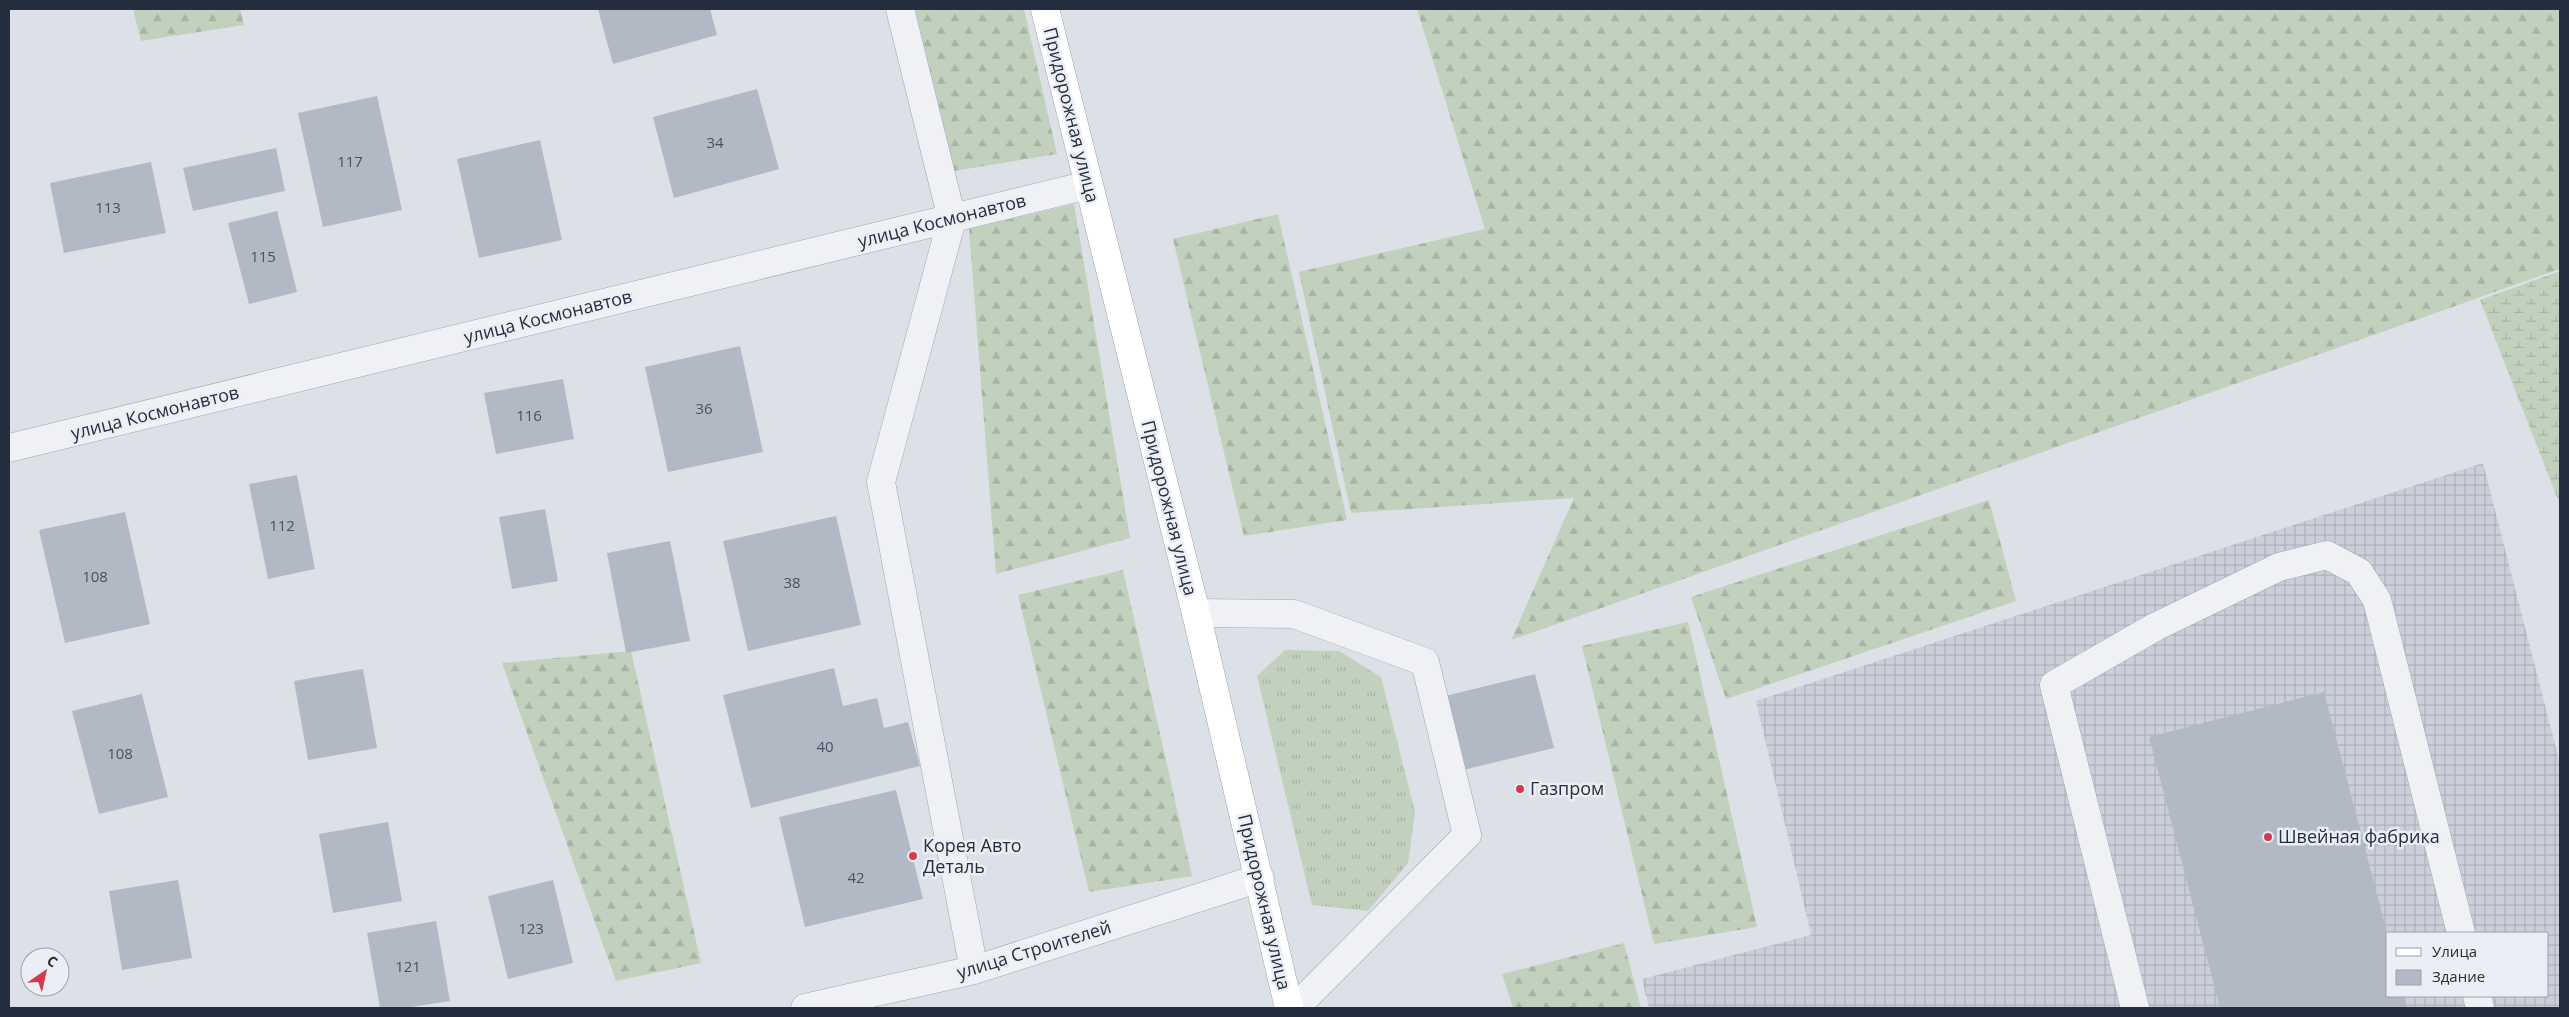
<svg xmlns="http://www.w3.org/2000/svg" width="2569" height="1017" viewBox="0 0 2569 1017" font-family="'Open Sans',sans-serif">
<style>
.industrial{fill:url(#industrial-grid);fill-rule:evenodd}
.grass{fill:url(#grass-tufts)}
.forest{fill:url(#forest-firs)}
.wetland{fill:url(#wetland-marsh)}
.building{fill:#b3b9c4}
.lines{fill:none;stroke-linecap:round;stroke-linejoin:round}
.minor-casing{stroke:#a1a7b1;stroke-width:29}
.major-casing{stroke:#9ba4b3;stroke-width:29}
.minor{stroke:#eff1f5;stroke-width:28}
.major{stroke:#fff;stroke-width:28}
.poi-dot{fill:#d4394e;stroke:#ebeff5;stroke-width:2}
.labels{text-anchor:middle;stroke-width:5;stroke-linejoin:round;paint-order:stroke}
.number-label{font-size:15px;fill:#485160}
.street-label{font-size:18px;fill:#252e3e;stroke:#ebeff5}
.poi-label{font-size:18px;fill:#252e3e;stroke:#ebeff5;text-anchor:start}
</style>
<defs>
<pattern id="industrial-grid" width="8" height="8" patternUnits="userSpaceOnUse" patternTransform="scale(1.25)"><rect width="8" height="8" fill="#cacfd9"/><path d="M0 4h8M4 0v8" fill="none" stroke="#adb2bb"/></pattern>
<pattern id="grass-tufts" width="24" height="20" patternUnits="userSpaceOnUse" patternTransform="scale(1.25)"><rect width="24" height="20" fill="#c2d1bd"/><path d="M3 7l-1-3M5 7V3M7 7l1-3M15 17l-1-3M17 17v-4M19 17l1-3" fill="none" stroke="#a7b4a4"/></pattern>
<pattern id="forest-firs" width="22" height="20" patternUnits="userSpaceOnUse" patternTransform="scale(1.25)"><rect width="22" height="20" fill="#c2d1bd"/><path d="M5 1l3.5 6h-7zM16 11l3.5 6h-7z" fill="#a7b4a4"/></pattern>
<pattern id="wetland-marsh" width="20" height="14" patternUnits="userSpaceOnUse" patternTransform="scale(1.25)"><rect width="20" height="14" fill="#c2d1bd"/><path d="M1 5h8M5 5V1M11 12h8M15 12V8" fill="none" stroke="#a7b4a4"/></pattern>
</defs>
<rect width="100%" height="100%" fill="#dce0e7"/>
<path class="industrial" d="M 2483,463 L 2560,764 L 2560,1008 L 1649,1008 L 1642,979 L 1811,935 L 1756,701 ZM 2388,933 L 2548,933 L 2548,996 L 2388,996 Z"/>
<path class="grass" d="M 1285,650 L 1339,651 L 1381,677 L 1415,812 L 1408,863 L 1368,911 L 1312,905 L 1257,676 Z"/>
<path class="forest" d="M 133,9 L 240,9 L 244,25 L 141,41 Z
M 915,9 L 1024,9 L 1057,154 L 954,171 Z
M 1417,9 L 2560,9 L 2560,269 L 1511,640 L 1574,498 L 1351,513 L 1299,272 L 1485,229 Z
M 1074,204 L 1130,538 L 996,574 L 969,229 Z
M 1278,214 L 1347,520 L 1244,536 L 1173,239 Z
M 1989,500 L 2016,601 L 1726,699 L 1691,597 Z
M 1123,570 L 1192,876 L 1089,892 L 1018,595 Z
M 1688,622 L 1757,927 L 1654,944 L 1582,646 Z
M 631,651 L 701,963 L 616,981 L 502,663 Z
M 1624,943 L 1641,1008 L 1513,1008 L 1502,974 Z"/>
<path class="wetland" d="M 2560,271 L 2560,505 L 2480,300 Z"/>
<path class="building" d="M 598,9 L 710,9 L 717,35 L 613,64 Z
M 757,89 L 779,169 L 674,198 L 653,117 Z
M 377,96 L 402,210 L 323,227 L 298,113 Z
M 540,140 L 562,240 L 479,258 L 457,159 Z
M 276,148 L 285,191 L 193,211 L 183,168 Z
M 151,162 L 166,233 L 64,253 L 50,183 Z
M 277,211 L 297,292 L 249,304 L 228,223 Z
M 740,346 L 763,452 L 668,472 L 645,367 Z
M 563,379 L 574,439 L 496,454 L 484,393 Z
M 297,475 L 315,569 L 268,579 L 249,484 Z
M 545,509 L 558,581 L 512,589 L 499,517 Z
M 125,512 L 150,624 L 65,643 L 39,530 Z
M 836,516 L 861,625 L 748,651 L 723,541 Z
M 670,541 L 690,641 L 626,653 L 607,553 Z
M 834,668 L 843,706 L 877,698 L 884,728 L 908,722 L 920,766 L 751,808 L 723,695 Z
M 363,669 L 377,748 L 308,760 L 294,681 Z
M 1535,674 L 1554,748 L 1463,770 L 1445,696 Z
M 2324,692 L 2388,936 L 2388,996 L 2403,996 L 2407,1008 L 2220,1008 L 2149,737 Z
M 142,694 L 168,797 L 99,814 L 72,711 Z
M 896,790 L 923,899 L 805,927 L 779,817 Z
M 388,822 L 402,901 L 333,913 L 319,834 Z
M 178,880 L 192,958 L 122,970 L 109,891 Z
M 553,880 L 573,963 L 508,979 L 488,896 Z
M 436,921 L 450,1001 L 405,1008 L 380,1008 L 367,933 Z"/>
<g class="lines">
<defs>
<path id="minor" d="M 900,9 L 952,219 L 881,482 L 974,970
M 9,448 L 1088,185
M 1196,613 L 1294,614 L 1425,662 L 1467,835 L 1295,1008
M 2477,996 L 2480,1008
M 805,1008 L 974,970 L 1260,878
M 2135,1008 L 2054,685 L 2155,627 L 2279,567 L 2327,555 L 2359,572 L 2377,600 L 2461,933"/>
<path id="major" d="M 1045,9 L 1196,613 L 1289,1008"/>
</defs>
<use href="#minor" class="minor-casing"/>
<use href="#major" class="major-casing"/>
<use href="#minor" class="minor"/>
<use href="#major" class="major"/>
</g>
<g class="poi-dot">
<circle cx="1520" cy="789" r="5"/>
<circle cx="2268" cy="837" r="5"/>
<circle cx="913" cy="856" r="5"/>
</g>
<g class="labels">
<g class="number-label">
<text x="715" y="148">34</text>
<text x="350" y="167">117</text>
<text x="108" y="213">113</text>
<text x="263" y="262">115</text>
<text x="704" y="414">36</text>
<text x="529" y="421">116</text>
<text x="282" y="531">112</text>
<text x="95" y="582">108</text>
<text x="792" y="588">38</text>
<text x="825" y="752">40</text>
<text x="120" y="759">108</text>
<text x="856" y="883">42</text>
<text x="531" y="934">123</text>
<text x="408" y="972">121</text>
</g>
<g class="street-label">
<text transform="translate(1071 115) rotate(76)" y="6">Придорожная улица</text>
<text transform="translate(942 221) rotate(-14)" y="6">улица Космонавтов</text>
<text transform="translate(548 317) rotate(-14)" y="6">улица Космонавтов</text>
<text transform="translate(155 413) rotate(-14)" y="6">улица Космонавтов</text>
<text transform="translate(1169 508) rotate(76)" y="6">Придорожная улица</text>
<text transform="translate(1264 902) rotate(77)" y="6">Придорожная улица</text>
<text transform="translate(1034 950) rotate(-17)" y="6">улица Строителей</text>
</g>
<g class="poi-label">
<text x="1530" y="795">Газпром</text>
<text x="2278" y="843">Швейная фабрика</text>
<text x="923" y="852">Корея Авто<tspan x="923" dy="21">Деталь</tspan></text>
</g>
</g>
<rect width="2569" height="1017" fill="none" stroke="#252e3e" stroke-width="20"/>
<rect x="2386" y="932" width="162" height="65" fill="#ebeff5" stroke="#9ca2ac"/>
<rect x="2396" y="948" width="25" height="8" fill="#ffffff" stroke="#9ca2ac"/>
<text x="2432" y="957" font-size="15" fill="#252e3e">Улица</text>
<rect x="2396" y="970" width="25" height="15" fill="#b3b9c4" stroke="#9ca2ac"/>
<text x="2432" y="982" font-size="15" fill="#252e3e">Здание</text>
<g transform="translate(45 972) rotate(34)"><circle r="24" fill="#ebeff5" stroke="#9ca2ac"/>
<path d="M0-4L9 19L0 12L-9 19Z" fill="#d4394e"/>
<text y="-8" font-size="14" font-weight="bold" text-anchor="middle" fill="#252e3e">С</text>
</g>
</svg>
